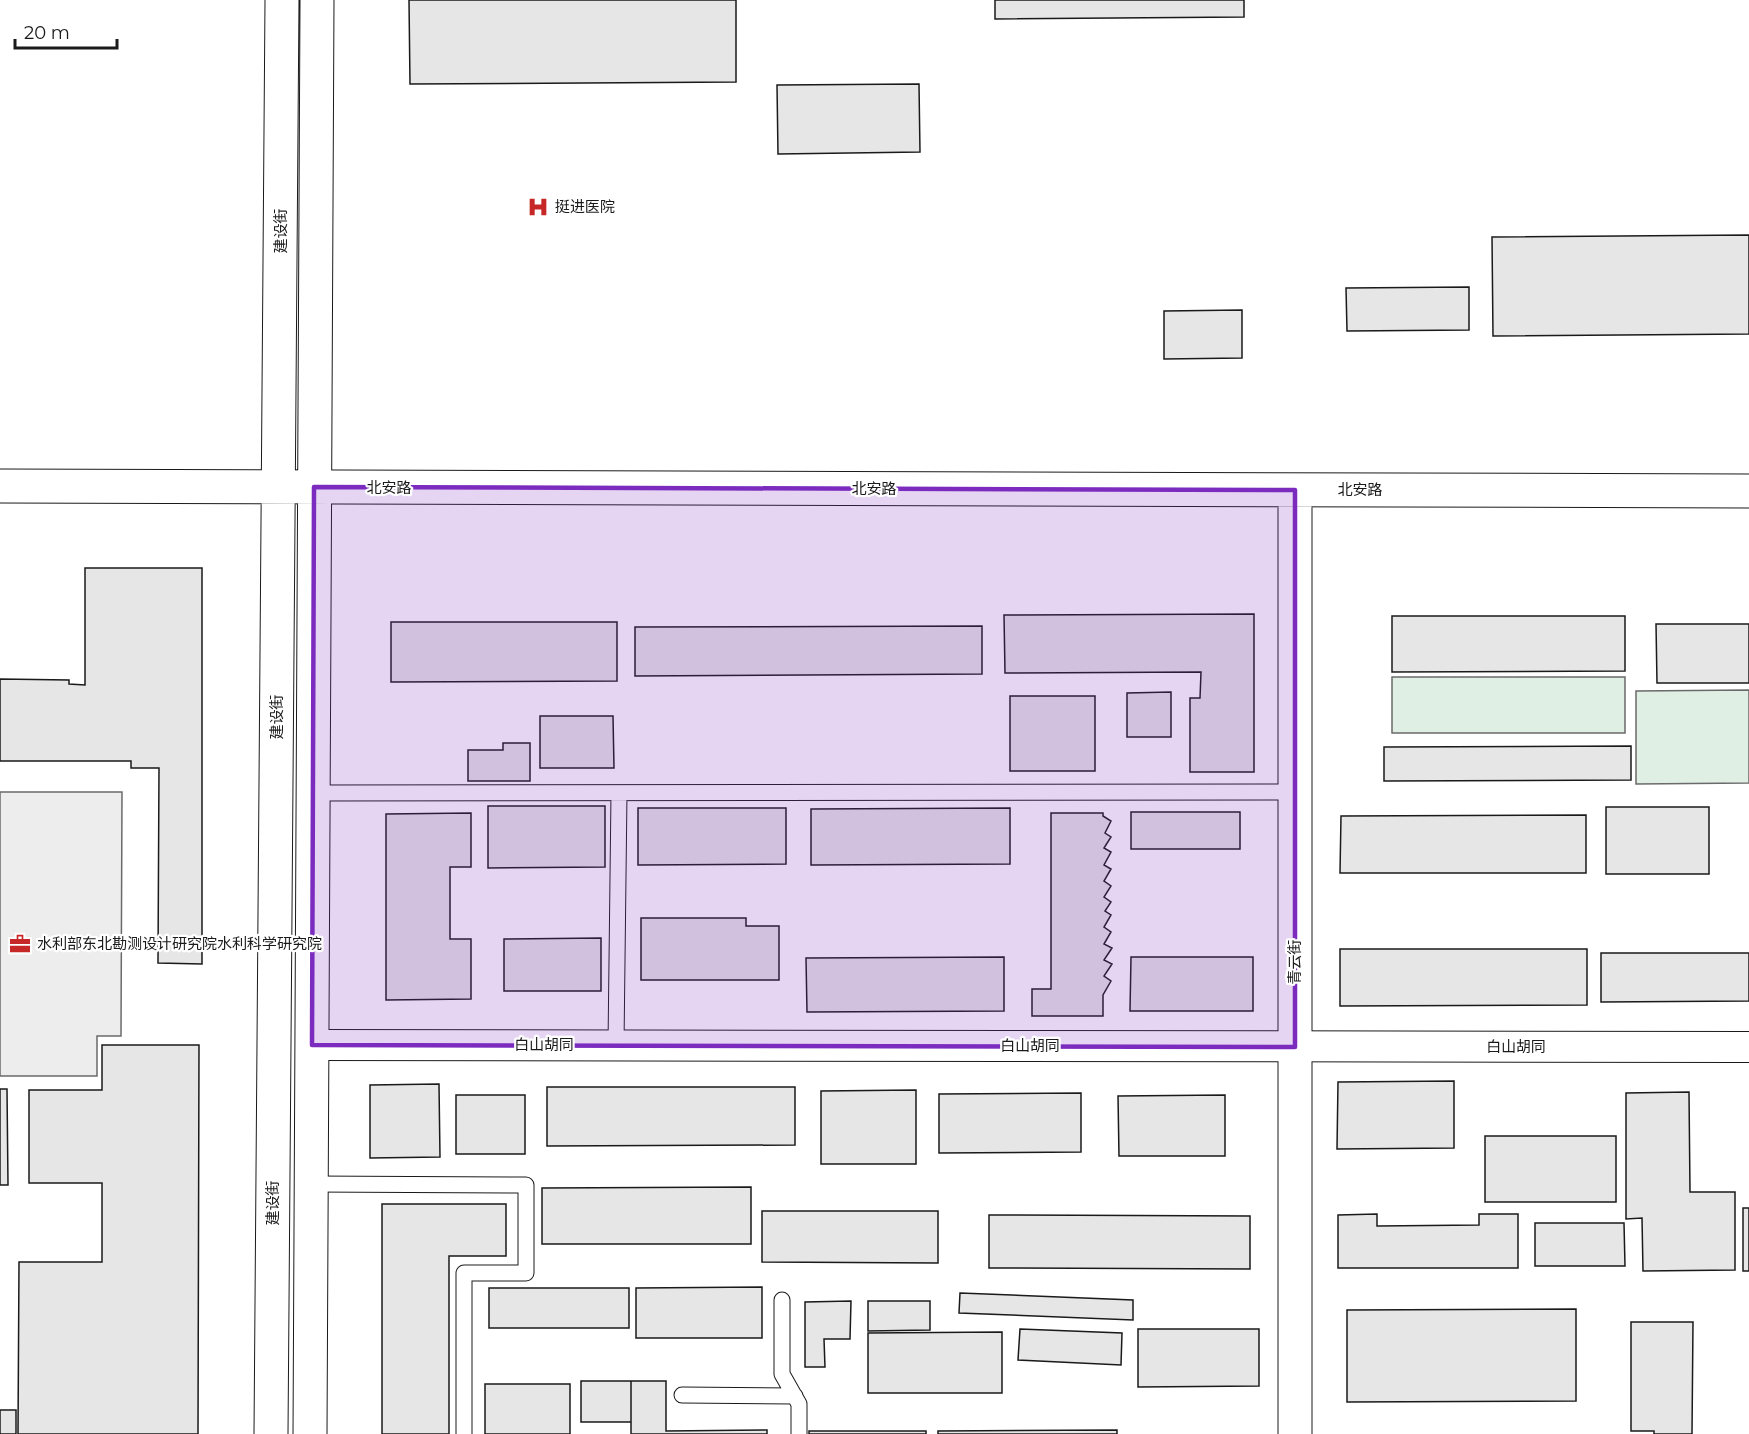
<svg xmlns="http://www.w3.org/2000/svg" width="1749" height="1434" viewBox="0 0 1749 1434" font-family="Montserrat,'Noto Sans SC',sans-serif">
<style>
.green{fill:#e0efe3;stroke:#6a6a6a;stroke-width:1.5}
.parking{fill:#ededed;stroke:#6a6a6a;stroke-width:1.5}
.building{fill:#e6e6e6;stroke:#1a1a1a;stroke-width:1.5}
.lines{fill:none;stroke-linecap:round;stroke-linejoin:round}
.lane-casing{stroke:#1a1a1a;stroke-width:17}
.street-casing{stroke:#1a1a1a;stroke-width:32}
.secondary-casing{stroke:#1a1a1a;stroke-width:35}
.lane{stroke:#fff;stroke-width:15}
.street{stroke:#fff;stroke-width:30}
.secondary{stroke:#fff;stroke-width:33}
.marked{fill:#7b2cbf;fill-opacity:0.2;stroke:#7b2cbf;stroke-width:4.5;stroke-linejoin:round}
.labels{text-anchor:middle;stroke-width:4.5;stroke-linejoin:round;paint-order:stroke}
.poi-label{font-size:15px;fill:#1a1a1a;stroke:#fff;text-anchor:start}
.street-label{font-size:15px;fill:#1a1a1a;stroke:#fff}
</style>
<rect width="100%" height="100%" fill="#fff"/>
<path class="green" d="M 1392,677 L 1625,677 L 1625,733 L 1392,733 Z
M 1749,690 L 1749,783 L 1636,784 L 1636,691 Z"/>
<path class="parking" d="M 0,792 L 122,792 L 121,1036 L 97,1036 L 97,1076 L 0,1076 Z"/>
<path class="building" d="M 409,0 L 736,0 L 736,82 L 410,84 Z
M 995,0 L 1244,0 L 1244,17 L 995,19 Z
M 919,84 L 920,152 L 778,154 L 777,85 Z
M 1749,235 L 1749,334 L 1493,336 L 1492,237 Z
M 1469,287 L 1469,330 L 1347,331 L 1346,288 Z
M 1242,310 L 1242,358 L 1164,359 L 1164,311 Z
M 85,568 L 202,568 L 202,964 L 158,963 L 159,768 L 131,768 L 131,761 L 0,761 L 0,679 L 69,680 L 69,684 L 85,685 Z
M 1254,614 L 1254,772 L 1190,772 L 1190,698 L 1200,698 L 1201,672 L 1005,673 L 1004,615 Z
M 1392,616 L 1625,616 L 1625,671 L 1392,672 Z
M 391,622 L 617,622 L 617,681 L 391,682 Z
M 1656,624 L 1749,624 L 1749,683 L 1657,683 Z
M 982,626 L 982,674 L 635,676 L 635,627 Z
M 1171,692 L 1171,737 L 1127,737 L 1127,693 Z
M 1010,696 L 1095,696 L 1095,771 L 1010,771 Z
M 540,716 L 613,716 L 614,768 L 540,768 Z
M 503,743 L 530,743 L 530,781 L 468,781 L 468,750 L 503,750 Z
M 1631,746 L 1631,780 L 1384,781 L 1384,747 Z
M 488,806 L 605,806 L 605,867 L 488,868 Z
M 1606,807 L 1709,807 L 1709,874 L 1606,874 Z
M 638,808 L 786,808 L 786,864 L 638,865 Z
M 1010,808 L 1010,864 L 811,865 L 811,809 Z
M 1131,812 L 1240,812 L 1240,849 L 1131,849 Z
M 471,813 L 471,867 L 450,867 L 450,939 L 471,939 L 471,999 L 386,1000 L 386,814 Z
M 1051,813 L 1103,813 L 1103,816 L 1111,821 L 1105,833 L 1111,837 L 1104,848 L 1111,852 L 1104,865 L 1111,869 L 1104,881 L 1111,886 L 1104,897 L 1111,902 L 1105,911 L 1111,915 L 1104,927 L 1111,932 L 1104,944 L 1112,948 L 1104,960 L 1112,964 L 1104,976 L 1111,981 L 1103,995 L 1103,1016 L 1032,1016 L 1032,989 L 1051,989 Z
M 1586,815 L 1586,873 L 1340,873 L 1341,816 Z
M 641,918 L 746,918 L 746,926 L 779,926 L 779,980 L 641,980 Z
M 601,938 L 601,991 L 504,991 L 504,939 Z
M 1340,949 L 1587,949 L 1587,1005 L 1340,1006 Z
M 1601,953 L 1749,953 L 1749,1001 L 1601,1002 Z
M 1004,957 L 1004,1011 L 807,1012 L 806,958 Z
M 1131,957 L 1253,957 L 1253,1011 L 1130,1011 Z
M 102,1045 L 199,1045 L 198,1434 L 18,1434 L 19,1262 L 102,1262 L 102,1183 L 29,1183 L 29,1090 L 102,1090 Z
M 1454,1081 L 1454,1148 L 1337,1149 L 1338,1082 Z
M 439,1084 L 440,1157 L 370,1158 L 370,1085 Z
M 547,1087 L 795,1087 L 795,1145 L 547,1146 Z
M 0,1089 L 7,1089 L 8,1185 L 0,1185 Z
M 916,1090 L 916,1164 L 821,1164 L 821,1091 Z
M 1689,1092 L 1690,1192 L 1735,1192 L 1735,1270 L 1643,1271 L 1642,1218 L 1626,1219 L 1626,1093 Z
M 1081,1093 L 1081,1152 L 939,1153 L 939,1094 Z
M 456,1095 L 525,1095 L 525,1154 L 456,1154 Z
M 1225,1095 L 1225,1156 L 1119,1156 L 1118,1096 Z
M 1485,1136 L 1616,1136 L 1616,1202 L 1485,1202 Z
M 751,1187 L 751,1244 L 542,1244 L 542,1188 Z
M 382,1204 L 506,1204 L 506,1256 L 449,1256 L 449,1434 L 382,1434 Z
M 1743,1208 L 1749,1208 L 1749,1271 L 1743,1271 Z
M 762,1211 L 938,1211 L 938,1263 L 762,1262 Z
M 1377,1214 L 1377,1226 L 1479,1225 L 1479,1214 L 1518,1214 L 1518,1268 L 1338,1268 L 1338,1215 Z
M 989,1215 L 1250,1216 L 1250,1269 L 989,1268 Z
M 1535,1223 L 1624,1223 L 1625,1266 L 1535,1266 Z
M 762,1287 L 762,1338 L 636,1338 L 636,1288 Z
M 489,1288 L 629,1288 L 629,1328 L 489,1328 Z
M 960,1293 L 1133,1300 L 1133,1320 L 959,1313 Z
M 851,1301 L 850,1339 L 824,1339 L 825,1367 L 805,1367 L 805,1302 Z
M 868,1301 L 930,1301 L 930,1330 L 868,1331 Z
M 1576,1309 L 1576,1401 L 1347,1402 L 1347,1310 Z
M 1631,1322 L 1693,1322 L 1692,1434 L 1654,1434 L 1654,1431 L 1631,1431 Z
M 1020,1329 L 1122,1333 L 1121,1365 L 1018,1360 Z
M 1138,1329 L 1259,1329 L 1259,1386 L 1138,1387 Z
M 1002,1332 L 1002,1393 L 868,1393 L 868,1333 Z
M 581,1381 L 631,1381 L 631,1422 L 581,1422 Z
M 631,1381 L 666,1381 L 666,1431 L 767,1430 L 767,1434 L 631,1434 Z
M 485,1384 L 570,1384 L 570,1434 L 485,1434 Z
M 0,1410 L 16,1410 L 16,1434 L 0,1434 Z
M 1117,1430 L 1117,1434 L 938,1434 L 938,1431 Z
M 809,1431 L 926,1431 L 926,1434 L 809,1434 Z"/>
<g class="lines">
<defs>
<path id="lane" d="M 313,793 L 1295,792
M 616,1045 L 619,793
M 311,1184 L 526,1185 L 526,1273 L 464,1273 L 464,1434
M 782,1300 L 782,1374 L 799,1404 L 799,1434
M 682,1395 L 795,1396"/>
<path id="street" d="M 312,1045 L 1749,1047"/>
<path id="secondary" d="M 0,486 L 1749,491
M 1295,490 L 1295,1434
M 271,1434 L 282,0
M 310,1434 L 317,0"/>
</defs>
<use href="#lane" class="lane-casing"/>
<use href="#street" class="street-casing"/>
<use href="#secondary" class="secondary-casing"/>
<use href="#lane" class="lane"/>
<use href="#street" class="street"/>
<use href="#secondary" class="secondary"/>
</g>
<path class="marked" d="M 314,487 L 1295,490 L 1295,1047 L 312,1045 Z"/>
<defs>
<symbol id="hospital-bare" viewBox="-9 -9 18 18"><path d="M-5-5h3v3.5h4V-5h3V5h-3V1.5h-4V5h-3Z" fill="#c62828" stroke="#fff" stroke-width="2.5" paint-order="stroke"/></symbol>
<symbol id="office-bare" viewBox="-9 -9 18 18"><path d="M-6-3h4V-5.5h4V-3h4V5H-6ZM-1-4.5V-3h2v-1.5ZM-6 0V1H6V0Z" fill="#c62828" stroke="#fff" stroke-width="2.5" paint-order="stroke"/></symbol>
</defs>
<g fill-rule="evenodd">
<use href="#hospital-bare" x="523" y="192" width="30" height="30"/>
<use href="#office-bare" x="5" y="929" width="30" height="30"/>
</g>
<g class="labels">
<g class="poi-label">
<text x="555" y="212">挺进医院</text>
<text x="37" y="949">水利部东北勘测设计研究院水利科学研究院</text>
</g>
<g class="street-label">
<text transform="translate(281 231) rotate(-90)" y="5">建设街</text>
<text x="389" y="493">北安路</text>
<text x="874" y="494">北安路</text>
<text x="1360" y="495">北安路</text>
<text transform="translate(277 717) rotate(-90)" y="5">建设街</text>
<text transform="translate(1295 962) rotate(-90)" y="5">青云街</text>
<text x="544" y="1050">白山胡同</text>
<text x="1030" y="1051">白山胡同</text>
<text x="1516" y="1052">白山胡同</text>
<text transform="translate(273 1203) rotate(-90)" y="5">建设街</text>
</g>
</g>
<path d="M15 39v9h102v-9" fill="none" stroke="#1a1a1a" stroke-width="3"/>
<text x="24" y="39" font-size="18" fill="#1a1a1a" stroke="#ffffff" stroke-width="4.5" paint-order="stroke">20 m</text>
</svg>
